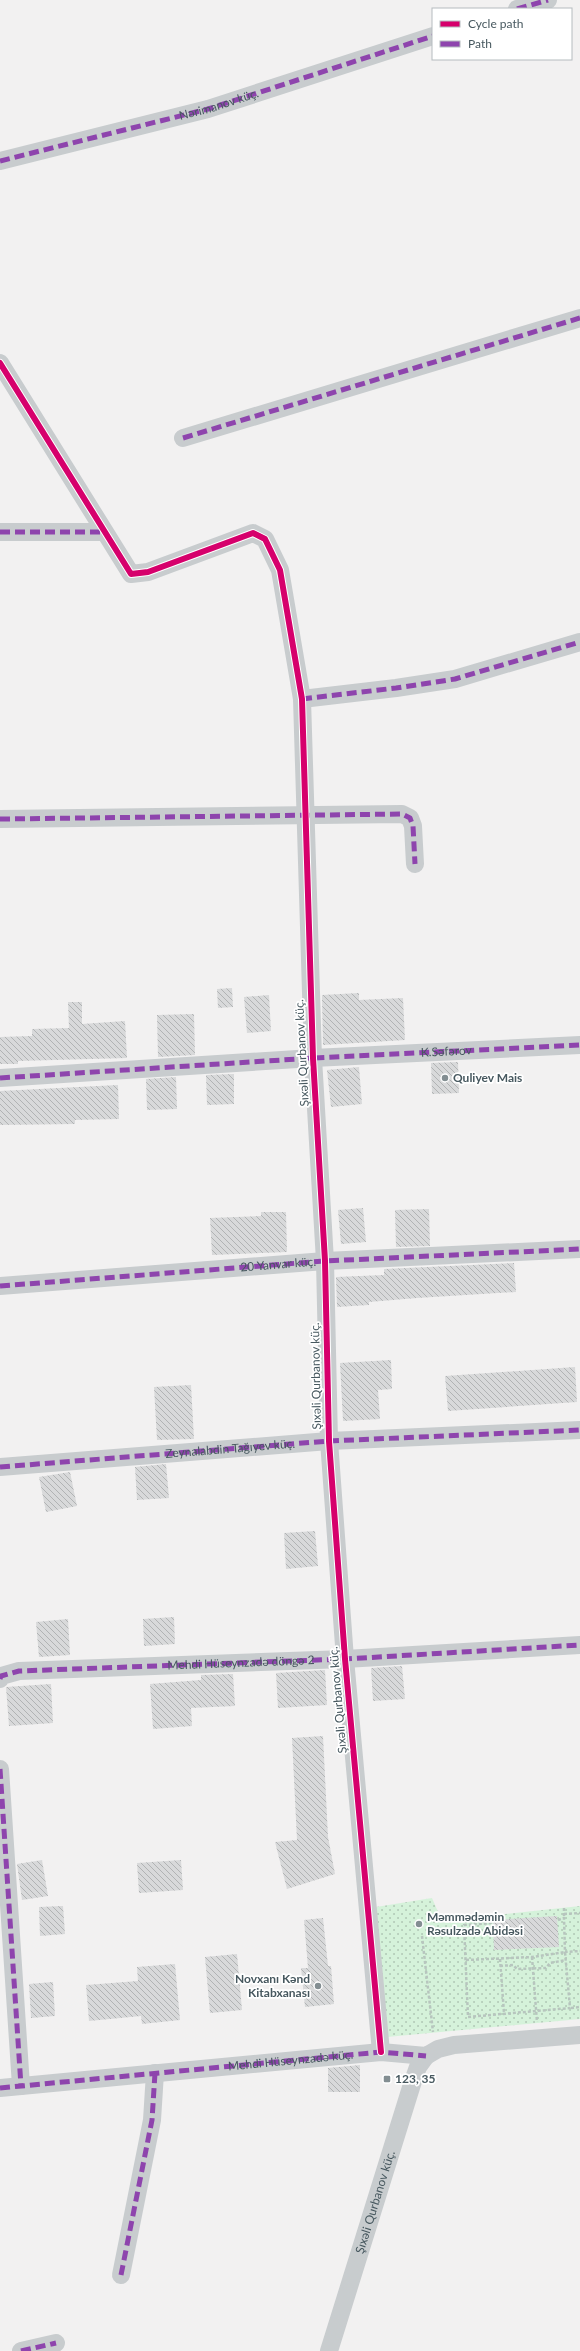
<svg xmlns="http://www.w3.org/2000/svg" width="580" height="2351" viewBox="0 0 580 2351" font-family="Lato,sans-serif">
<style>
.grass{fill:url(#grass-dots)}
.building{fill:url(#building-back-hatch)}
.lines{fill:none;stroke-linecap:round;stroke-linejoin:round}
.path{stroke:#b7c5be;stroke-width:2.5;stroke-dasharray:3 2;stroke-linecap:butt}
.street{stroke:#c8ccce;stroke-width:18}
.quiet{stroke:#8e44ad;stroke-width:5;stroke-dasharray:10 5;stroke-linecap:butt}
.cycleway-casing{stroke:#fff;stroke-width:8}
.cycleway{stroke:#d6006c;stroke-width:6}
.poi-dot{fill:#838e92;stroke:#fff;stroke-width:1.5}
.labels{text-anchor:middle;stroke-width:3.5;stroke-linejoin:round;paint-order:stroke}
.street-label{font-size:12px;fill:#47585f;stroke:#fff}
.poi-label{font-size:12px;font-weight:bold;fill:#47585f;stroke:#fff;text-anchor:start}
</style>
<defs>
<pattern id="grass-dots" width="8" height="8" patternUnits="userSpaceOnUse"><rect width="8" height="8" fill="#d5f2da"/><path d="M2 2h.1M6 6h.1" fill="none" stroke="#afc7b4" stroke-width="1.8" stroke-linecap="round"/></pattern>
<pattern id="building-back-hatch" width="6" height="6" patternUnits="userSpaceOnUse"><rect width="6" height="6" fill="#d8d9da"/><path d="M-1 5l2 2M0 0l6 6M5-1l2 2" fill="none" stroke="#b1b3b4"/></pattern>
</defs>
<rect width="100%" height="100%" fill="#f2f1f1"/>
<path class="grass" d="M 432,1898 L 442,1921 L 580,1906 L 580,2019 L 387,2037 L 376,1907 Z"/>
<path class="building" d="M 232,988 L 233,1007 L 218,1008 L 217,989 Z
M 359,993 L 359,1000 L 403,998 L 405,1040 L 323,1045 L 322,995 Z
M 269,995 L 271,1031 L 247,1033 L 244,997 Z
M 68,1002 L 82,1002 L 82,1024 L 125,1021 L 127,1058 L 18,1061 L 18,1064 L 0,1064 L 0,1037 L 32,1036 L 32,1029 L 69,1028 Z
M 194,1014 L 195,1055 L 158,1057 L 157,1015 Z
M 458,1062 L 459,1093 L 432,1094 L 431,1063 Z
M 359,1067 L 362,1104 L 331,1107 L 327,1070 Z
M 234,1074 L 234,1104 L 207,1105 L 206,1075 Z
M 176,1077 L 177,1109 L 147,1110 L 146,1079 Z
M 118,1085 L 119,1119 L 75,1120 L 75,1124 L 0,1125 L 0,1091 Z
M 363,1208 L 366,1242 L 341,1244 L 338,1210 Z
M 429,1209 L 430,1246 L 396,1247 L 395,1210 Z
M 261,1212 L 286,1212 L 287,1252 L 212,1255 L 210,1218 L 261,1216 Z
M 514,1263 L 516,1292 L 417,1298 L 369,1302 L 369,1305 L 337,1307 L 336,1277 L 384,1275 L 384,1269 Z
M 391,1360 L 392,1389 L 378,1390 L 380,1419 L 343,1421 L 340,1363 Z
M 575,1367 L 577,1402 L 448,1411 L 445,1376 Z
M 191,1385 L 194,1439 L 157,1440 L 154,1387 Z
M 166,1464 L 169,1498 L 137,1500 L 135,1467 Z
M 70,1472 L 77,1506 L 46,1512 L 39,1477 Z
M 315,1531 L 318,1566 L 286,1569 L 284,1533 Z
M 174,1617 L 175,1644 L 144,1646 L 143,1619 Z
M 68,1619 L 70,1655 L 39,1657 L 36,1622 Z
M 402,1666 L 405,1699 L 373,1701 L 371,1668 Z
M 325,1670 L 327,1705 L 278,1708 L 276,1673 Z
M 233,1674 L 235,1706 L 191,1708 L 192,1726 L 153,1729 L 150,1684 L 201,1680 L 201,1675 Z
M 51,1684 L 53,1723 L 9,1726 L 6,1687 Z
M 323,1736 L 328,1837 L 335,1874 L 287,1889 L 275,1842 L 297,1840 L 292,1738 Z
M 42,1860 L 48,1896 L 22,1900 L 17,1864 Z
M 181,1860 L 183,1890 L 139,1893 L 137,1863 Z
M 63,1906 L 65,1934 L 40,1936 L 39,1907 Z
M 557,1916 L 559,1947 L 494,1950 L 493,1920 Z
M 323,1918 L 328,1966 L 331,1966 L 334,2004 L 305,2007 L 301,1968 L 308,1968 L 304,1920 Z
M 237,1954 L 242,2010 L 210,2013 L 205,1957 Z
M 175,1964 L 180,2020 L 142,2024 L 141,2016 L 89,2021 L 86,1985 L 138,1981 L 137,1967 Z
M 53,1982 L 55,2016 L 31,2018 L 29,1984 Z
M 360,2065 L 360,2092 L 328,2092 L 328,2068 Z"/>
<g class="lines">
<path class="path" d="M 564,1908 L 564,1918
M 564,1914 L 580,1913
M 558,1920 L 564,1918 L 565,1952 L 580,1951
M 422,1936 L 433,2032
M 532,1957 L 537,2022
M 500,1959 L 504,2013
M 466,1960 L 532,1957 L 565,1952 L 570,2008 L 468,2017 L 464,1925 L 493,1923
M 500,1966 L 513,1965 L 517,1969 L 546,1968 L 550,1963 L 566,1960
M 571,2008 L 580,2007"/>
<g class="street">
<path d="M 517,9 L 548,0"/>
<path d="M 0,161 L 208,109 L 433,36"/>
<path d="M 0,363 L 131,574 L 148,572 L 253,533 L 265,539 L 280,570 L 302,699 L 313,1058 L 325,1261 L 329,1441 L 345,1659 L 381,2052"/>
<path d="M 183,438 L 580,318"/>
<path d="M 0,532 L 104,532"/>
<path d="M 302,699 L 396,688 L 455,679 L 580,642"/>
<path d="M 0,819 L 402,814 L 410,818 L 413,826 L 415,864"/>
<path id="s1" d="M 0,1078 L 313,1058 L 580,1045"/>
<path id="s2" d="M 0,1286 L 325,1261 L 580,1249"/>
<path id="s3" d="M 0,1467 L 329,1441 L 580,1430"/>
<path id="s4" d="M 0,1679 L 1,1676 L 19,1671 L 345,1659 L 580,1645"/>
<path d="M 0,1769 L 21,2086"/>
<path id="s5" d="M 0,2088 L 381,2052 L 426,2056 L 438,2049 L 454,2045 L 580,2035"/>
<path d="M 121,2275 L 152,2120 L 155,2073"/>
<path d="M 21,2351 L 56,2343"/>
<path id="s6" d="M 329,2351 L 413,2081 L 418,2067 L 426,2056"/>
</g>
<g class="quiet">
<path d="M 517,9 L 548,0"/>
<path id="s7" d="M 0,161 L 208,109 L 433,36"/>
<path d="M 183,438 L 580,318"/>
<path d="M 0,532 L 104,532"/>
<path d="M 302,699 L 396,688 L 455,679 L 580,642"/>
<path d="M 0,819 L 402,814 L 410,818 L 413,826 L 415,864"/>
<path d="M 0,1078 L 313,1058 L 580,1045"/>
<path d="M 0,1286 L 325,1261 L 580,1249"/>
<path d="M 0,1467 L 329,1441 L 580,1430"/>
<path d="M 0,1679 L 1,1676 L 19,1671 L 345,1659 L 580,1645"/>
<path d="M 0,1769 L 21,2086"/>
<path d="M 0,2088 L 381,2052 L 426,2056"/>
<path d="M 121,2275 L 152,2120 L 155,2073"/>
<path d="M 21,2351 L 56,2343"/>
</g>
<defs>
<path id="cycleway" d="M 0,363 L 131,574 L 148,572 L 253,533 L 265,539 L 280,570 L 302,699 L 313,1058 L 325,1261 L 329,1441 L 345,1659 L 381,2052"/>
</defs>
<use href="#cycleway" class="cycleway-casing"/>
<use href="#cycleway" class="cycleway"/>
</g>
<g class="poi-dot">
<circle cx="445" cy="1078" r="4"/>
<circle cx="419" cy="1924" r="4"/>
<circle cx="318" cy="1986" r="4"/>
<rect x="383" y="2075" width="8" height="8" rx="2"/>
</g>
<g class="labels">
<g class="street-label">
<text dy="4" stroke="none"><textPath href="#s7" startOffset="226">Nərimanov küç.</textPath></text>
<text dy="4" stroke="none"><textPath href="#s1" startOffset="447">K.Səfərov</textPath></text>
<text transform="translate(302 1053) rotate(-93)" y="4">Şıxəli Qurbanov küç.</text>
<text dy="4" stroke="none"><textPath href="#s2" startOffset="279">20 Yanvar küç.</textPath></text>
<text transform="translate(316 1376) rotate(-91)" y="4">Şıxəli Qurbanov küç.</text>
<text dy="4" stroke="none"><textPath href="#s3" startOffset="231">Zeynalabdin Tağıyev küç.</textPath></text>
<text dy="4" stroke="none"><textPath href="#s4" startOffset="244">Mehdi Hüseynzadə döngə 2</textPath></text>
<text transform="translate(338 1700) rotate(-95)" y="4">Şıxəli Qurbanov küç.</text>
<text dy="4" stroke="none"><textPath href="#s5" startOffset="292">Mehdi Hüseynzadə küç.</textPath></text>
<text dy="4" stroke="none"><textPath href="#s6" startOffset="156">Şıxəli Qurbanov küç.</textPath></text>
</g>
<g class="poi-label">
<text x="453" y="1082">Quliyev Mais</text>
<text x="427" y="1921">Məmmədəmin<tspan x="427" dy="14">Rəsulzadə Abidəsi</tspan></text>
<text x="310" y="1983" text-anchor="end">Novxanı Kənd<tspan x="310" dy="14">Kitabxanası</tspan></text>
<text x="395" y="2083">123, 35</text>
</g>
</g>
<rect x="432" y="8" width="140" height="52" fill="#ffffff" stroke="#b5bcbf"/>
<rect x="440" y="21" width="20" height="6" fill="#d6006c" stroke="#b5bcbf"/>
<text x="468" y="28" font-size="12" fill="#47585f">Cycle path</text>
<rect x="440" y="41" width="20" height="6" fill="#8e44ad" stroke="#b5bcbf"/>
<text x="468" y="48" font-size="12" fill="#47585f">Path</text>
</svg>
